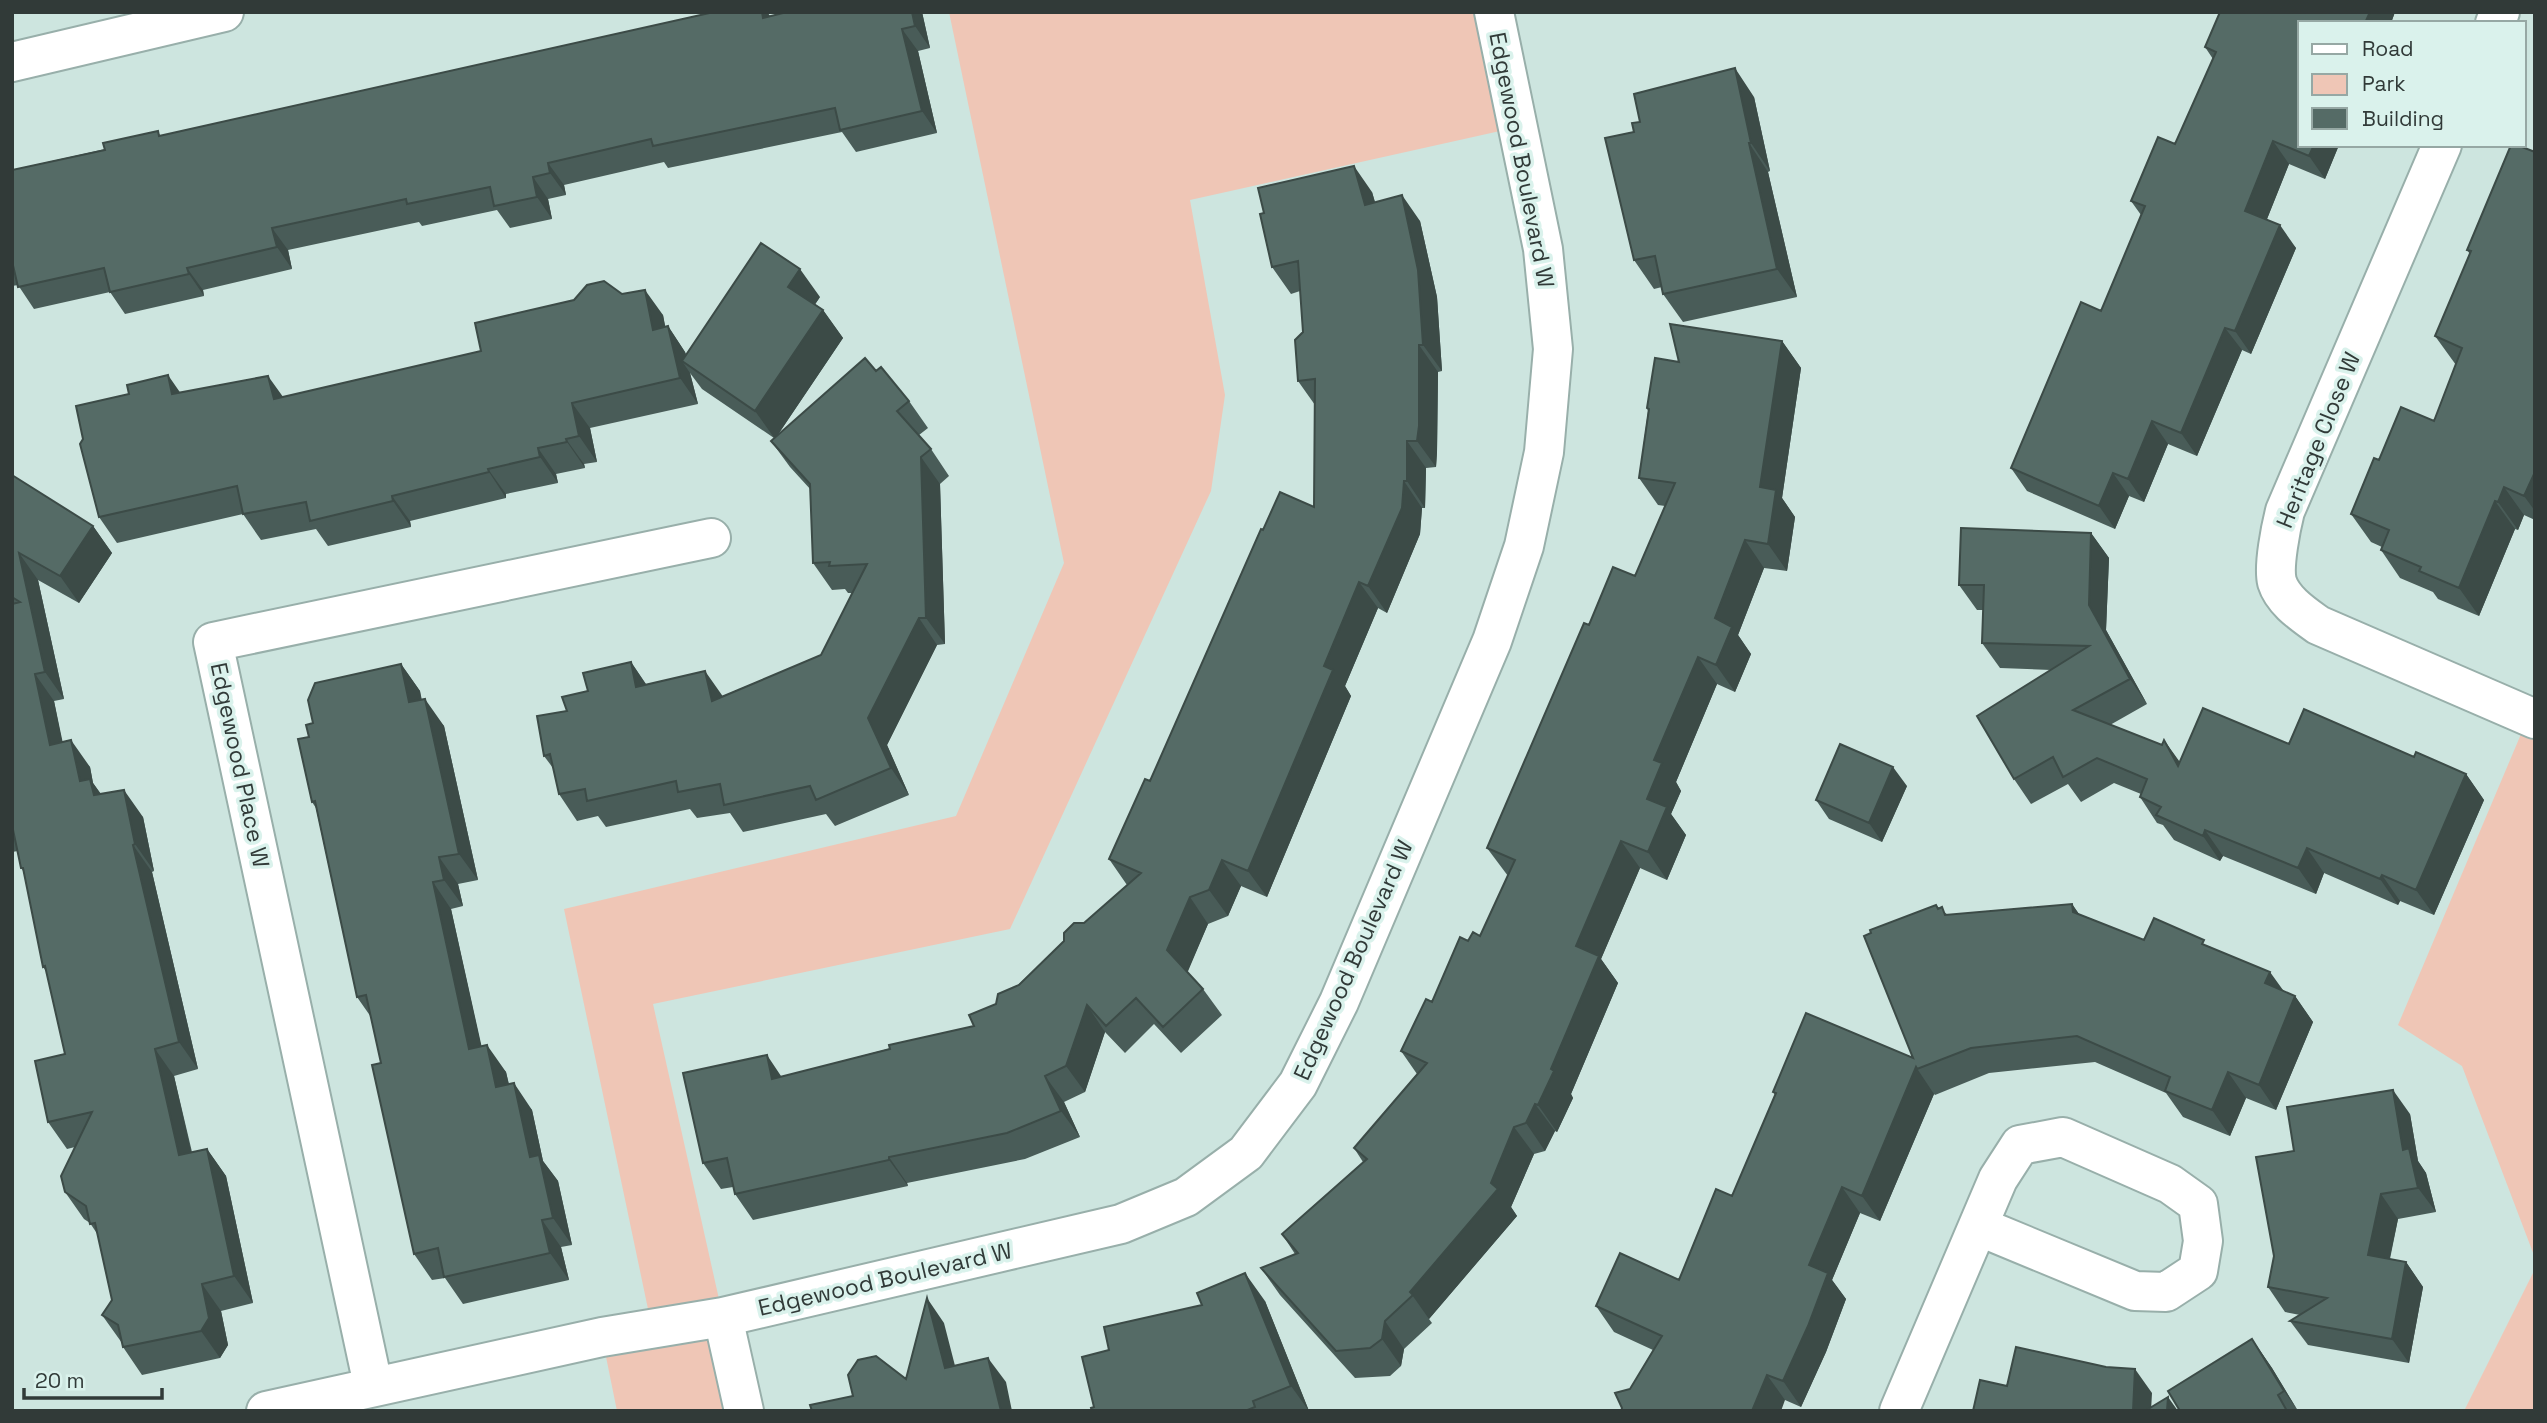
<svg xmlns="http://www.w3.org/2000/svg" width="2547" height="1423" viewBox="0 0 2547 1423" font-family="'Space Grotesk',sans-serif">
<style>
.green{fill:#efc6b6}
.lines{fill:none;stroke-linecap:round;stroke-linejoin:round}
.minor-casing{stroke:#98afaa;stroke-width:42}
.minor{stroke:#fff;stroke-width:38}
.wall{fill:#495c58}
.shaded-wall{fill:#3c4b47}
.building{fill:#556b66;stroke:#3c4b47;stroke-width:2}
.labels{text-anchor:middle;stroke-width:7;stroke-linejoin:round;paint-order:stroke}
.street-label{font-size:23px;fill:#313a38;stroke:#daf2ec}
</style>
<rect width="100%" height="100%" fill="#cde5df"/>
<path class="green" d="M 949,12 L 1494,12 L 1518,127 L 1190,200 L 1225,395 L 1211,491 L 1010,929 L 653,1004 L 744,1411 L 617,1411 L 602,1337 L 652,1328 L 564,909 L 956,816 L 1064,563 Z
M 2535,701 L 2535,1258 L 2462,1066 L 2398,1025 Z
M 2535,1269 L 2535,1411 L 2464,1411 Z"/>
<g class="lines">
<defs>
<path id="minor" d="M 2495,23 L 2500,12
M 12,62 L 224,12
M 2442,145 L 2285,511 C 2281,527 2273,566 2277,582 C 2283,601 2303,614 2318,625 L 2535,719
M 723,1317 L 744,1411
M 373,1385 L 213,642 L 711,538
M 266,1411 L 602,1337 L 723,1317 L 1121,1224 L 1186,1197 L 1246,1153 L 1298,1084 L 1339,1002 L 1492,641 L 1524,546 L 1544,452 L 1553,349 L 1543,249 L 1494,12
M 1899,1411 L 1998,1179 L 2020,1145 L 2063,1137 L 2170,1184 L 2198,1204 L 2203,1241 L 2198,1271 L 2166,1292 L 2135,1291 L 1978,1226"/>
</defs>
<use href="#minor" class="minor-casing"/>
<use href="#minor" class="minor"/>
</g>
<path class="wall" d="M 714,12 L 767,12 L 770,16 L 787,12 L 922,12 L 930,48 L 918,51 L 937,133 L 856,152 L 842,132 L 668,168 L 664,162 L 564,185 L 566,195 L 548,199 L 552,219 L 510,228 L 497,210 L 422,226 L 419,222 L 288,250 L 292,269 L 203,290 L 204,296 L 125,314 L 110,292 L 34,309 L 18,285 L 12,286 L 12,170 Z
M 2220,12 L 2395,12 L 2391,23 L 2300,23 L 2339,145 L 2325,179 L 2289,164 L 2267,219 L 2296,248 L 2251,354 L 2242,350 L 2197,456 L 2168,444 L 2144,502 L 2129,496 L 2115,529 L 2027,491 L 2011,468 L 2101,311 L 2141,215 L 2131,201 L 2175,144 L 2213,59 L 2205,47 Z
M 1754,97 L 1770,171 L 1768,172 L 1797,297 L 1683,322 L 1663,294 L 1662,287 L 1654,289 L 1634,260 L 1634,132 Z
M 2535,152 L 2535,520 L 2524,515 L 2518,530 L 2515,529 L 2479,616 L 2438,599 L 2433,592 L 2400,578 L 2381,550 L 2382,547 L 2371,542 L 2351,514 L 2379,460 L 2434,421 L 2456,365 L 2435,336 L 2470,254 L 2467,250 Z
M 1372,192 L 1375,202 L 1420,221 L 1437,297 L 1442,371 L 1438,372 L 1437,452 L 1436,467 L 1426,468 L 1425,508 L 1422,508 L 1420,534 L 1387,613 L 1378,608 L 1345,686 L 1351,696 L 1267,897 L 1241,886 L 1228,916 L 1208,924 L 1187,972 L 1203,989 L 1222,1015 L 1181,1053 L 1154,1024 L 1125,1053 L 1105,1032 L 1085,1092 L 1064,1102 L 1080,1137 L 1025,1159 L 907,1183 L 908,1186 L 753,1220 L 735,1194 L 733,1187 L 721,1189 L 703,1163 L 782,1077 L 974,1026 L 1084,923 L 1127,885 L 1109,859 L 1150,781 L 1263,530 L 1314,507 L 1315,405 L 1298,381 L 1303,332 L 1300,291 L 1291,294 L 1272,267 Z
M 622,294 L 663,315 L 665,327 L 668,326 L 685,352 L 686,354 L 820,297 L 815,304 L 823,310 L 843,338 L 777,436 L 876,371 L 909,401 L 928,428 L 919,435 L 931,449 L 949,476 L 940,484 L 945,644 L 937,645 L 887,745 L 909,795 L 835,826 L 826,814 L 743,832 L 730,813 L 697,818 L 690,809 L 606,827 L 598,816 L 577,821 L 559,794 L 553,768 L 544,756 L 567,711 L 588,691 L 631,662 L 646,684 L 723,696 L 821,655 L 852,593 L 848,593 L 845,589 L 832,590 L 813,563 L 811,490 L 790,467 L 771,441 L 774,438 L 702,389 L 690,373 L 698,404 L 590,428 L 597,462 L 584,464 L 585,468 L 556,474 L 558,483 L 506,494 L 506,498 L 410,521 L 411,527 L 328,546 L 316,529 L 261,540 L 243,514 L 117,543 L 99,517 L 180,393 L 283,397 L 481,351 Z
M 1782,341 L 1801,368 L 1782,498 L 1795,517 L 1787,571 L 1764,568 L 1738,635 L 1751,654 L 1735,692 L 1717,684 L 1676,782 L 1681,791 L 1671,814 L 1686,835 L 1667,880 L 1640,868 L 1601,959 L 1618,983 L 1571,1094 L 1573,1098 L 1557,1132 L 1555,1131 L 1545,1151 L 1534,1154 L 1511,1207 L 1517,1216 L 1429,1319 L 1432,1323 L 1404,1349 L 1401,1366 L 1390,1376 L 1355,1378 L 1280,1295 L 1261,1268 L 1295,1254 L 1282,1234 L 1363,1162 L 1354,1148 L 1417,1074 L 1401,1051 L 1432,1002 L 1468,941 L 1480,936 L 1508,876 L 1487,848 L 1589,625 L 1635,576 L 1665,506 L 1658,505 L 1639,478 L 1648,411 L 1647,408 L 1679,362 Z
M 12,475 L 93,526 L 112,553 L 79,603 L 38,580 L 64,699 L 54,701 L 62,742 L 90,767 L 93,783 L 101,794 L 143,817 L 154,871 L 152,872 L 198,1069 L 174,1076 L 192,1152 L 207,1149 L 226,1176 L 253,1303 L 221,1311 L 228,1345 L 220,1358 L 142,1375 L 123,1347 L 122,1343 L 102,1315 L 112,1300 L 98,1235 L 90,1223 L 84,1219 L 65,1192 L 75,1147 L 67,1149 L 48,1122 L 65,1054 L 46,971 L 43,967 L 24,872 L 21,868 L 18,851 L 12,852 Z
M 2091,533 L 2109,558 L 2106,630 L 2147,704 L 2110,725 L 2162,745 L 2164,740 L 2179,762 L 2289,744 L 2414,757 L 2466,774 L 2484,800 L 2434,915 L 2400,901 L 2398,905 L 2324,873 L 2316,894 L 2223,856 L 2220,861 L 2174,840 L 2163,825 L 2157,823 L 2140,797 L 2141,794 L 2114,783 L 2081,802 L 2068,784 L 2031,804 L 2014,779 L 2051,670 L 2000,668 L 1982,643 L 1983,610 L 1977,610 L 1959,585 Z
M 401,664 L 420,691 L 421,700 L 444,726 L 478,880 L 458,884 L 463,906 L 451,909 L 481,1046 L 506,1072 L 509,1084 L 532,1110 L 543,1161 L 558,1181 L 572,1245 L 561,1247 L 569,1280 L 463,1304 L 445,1278 L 432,1280 L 414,1254 L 381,1063 L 371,1017 L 357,997 L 316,808 L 312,802 L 309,737 L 313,723 Z
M 1907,786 L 1882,842 L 1829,819 L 1816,800 Z
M 2072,904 L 2079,914 L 2144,940 L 2209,946 L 2284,991 L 2295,996 L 2313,1022 L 2276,1110 L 2246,1098 L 2230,1136 L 2183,1117 L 2166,1093 L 2095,1062 L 1989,1073 L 1935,1095 L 1934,1094 L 1880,1221 L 1860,1213 L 1832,1280 L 1846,1299 L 1826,1352 L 1801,1407 L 1785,1400 L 1630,1389 L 1653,1350 L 1614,1332 L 1596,1306 L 1679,1280 L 1732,1196 L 1775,1095 L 1773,1092 L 1913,1058 L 1936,905 L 1939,908 L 1948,915 Z
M 2410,1114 L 2418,1161 L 2426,1173 L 2436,1212 L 2398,1219 L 2390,1259 L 2406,1262 L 2423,1287 L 2409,1363 L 2308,1345 L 2290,1321 L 2300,1315 L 2285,1312 L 2268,1287 L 2294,1151 Z
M 1265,1301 L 1309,1411 L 1092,1411 L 1094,1407 Z
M 2252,1339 L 2272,1368 L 2298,1411 L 2180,1411 Z"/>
<path class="shaded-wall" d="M 762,12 L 767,12 L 775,24 L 763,18 Z
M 912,12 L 922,12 L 930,48 L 915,26 Z
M 2370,12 L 2395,12 L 2391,23 L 2365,23 Z
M 902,29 L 918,51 L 937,133 L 922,111 Z
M 1735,68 L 1754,97 L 1770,171 L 1751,143 Z
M 2273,141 L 2289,164 L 2261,234 L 2245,211 Z
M 1749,143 L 1768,172 L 1797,297 L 1777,269 Z
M 2314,145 L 2339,145 L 2325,179 L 2309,156 Z
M 548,163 L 564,185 L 566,195 L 550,173 Z
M 1354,166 L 1372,192 L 1383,231 L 1365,205 Z
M 533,177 L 548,199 L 552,219 L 537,197 Z
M 1402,195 L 1420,221 L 1437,297 L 1442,371 L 1423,345 Z
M 2280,225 L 2296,248 L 2251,354 L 2235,331 Z
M 272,228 L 288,250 L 292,269 L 277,247 Z
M 187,268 L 203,290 L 204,296 L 189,274 Z
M 800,269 L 820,297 L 808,315 L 788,287 Z
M 645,290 L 663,315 L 671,355 L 653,330 Z
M 823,310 L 843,338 L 775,439 L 755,411 Z
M 668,326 L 685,352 L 689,365 L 682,361 L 690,373 L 698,404 L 680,378 Z
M 2225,328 L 2242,350 L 2197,456 L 2181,433 Z
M 1782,341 L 1801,368 L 1782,498 L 1795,517 L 1787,571 L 1768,544 L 1760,487 Z
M 1419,345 L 1438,372 L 1437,452 L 1436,467 L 1417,441 Z
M 168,375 L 186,401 L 172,394 Z
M 268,376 L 286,401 L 274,399 Z
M 572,403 L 590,428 L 597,462 L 579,436 Z
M 2152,421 L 2168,444 L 2144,502 L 2128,479 Z
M 566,439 L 584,464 L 585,468 L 567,442 Z
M 1407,441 L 1426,468 L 1425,508 L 1407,481 Z
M 538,448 L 556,474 L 558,483 L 540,457 Z
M 921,457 L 940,484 L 945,644 L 926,618 Z
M 488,469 L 506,494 L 506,498 L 489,472 Z
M 2535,472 L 2535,511 L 2524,496 Z
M 2113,473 L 2129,496 L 2115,529 L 2099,506 Z
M 1404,481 L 1422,508 L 1420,534 L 1387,613 L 1368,586 Z
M 2504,487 L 2524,515 L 2518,530 L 2498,502 Z
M 392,496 L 410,521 L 411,527 L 393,501 Z
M 2495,501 L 2515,529 L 2479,616 L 2459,588 Z
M 93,526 L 112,553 L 79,603 L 60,576 Z
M 2091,533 L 2109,558 L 2106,630 L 2147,704 L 2130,679 L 2089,605 Z
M 1745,540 L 1764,568 L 1738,635 L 1751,654 L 1735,692 L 1716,665 L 1715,618 Z
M 19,553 L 38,580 L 64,699 L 45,672 Z
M 1359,582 L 1378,608 L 1345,686 L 1351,696 L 1267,897 L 1248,871 L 1324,666 Z
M 919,618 L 937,645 L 887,745 L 909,795 L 891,768 L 868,718 Z
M 1698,657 L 1717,684 L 1676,782 L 1681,791 L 1671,814 L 1686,835 L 1667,880 L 1648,852 L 1647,799 L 1654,760 Z
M 631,662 L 649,689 L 636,687 Z
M 401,664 L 420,691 L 428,729 L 409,702 Z
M 705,671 L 724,698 L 712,701 Z
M 35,674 L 54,701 L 69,772 L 50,745 Z
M 425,699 L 444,726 L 478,880 L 459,854 Z
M 71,740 L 90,767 L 93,783 L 109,806 L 113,822 L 80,781 Z
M 2164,740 L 2182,765 L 2178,766 Z
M 1893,767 L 1907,786 L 1882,842 L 1869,823 Z
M 2466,774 L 2484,800 L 2434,915 L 2416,890 Z
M 124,790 L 143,817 L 154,871 L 135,844 Z
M 2205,830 L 2223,856 L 2220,861 L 2203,836 Z
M 1621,841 L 1640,868 L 1601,959 L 1618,983 L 1571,1094 L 1573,1098 L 1557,1132 L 1538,1105 L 1551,1069 L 1576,946 Z
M 133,845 L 152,872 L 198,1069 L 179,1042 Z
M 2307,848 L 2324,873 L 2316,894 L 2298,868 Z
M 439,857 L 458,884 L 463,906 L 444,880 Z
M 1222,860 L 1241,886 L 1228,916 L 1209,890 Z
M 2382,875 L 2400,901 L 2398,905 L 2380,879 Z
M 433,882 L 451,909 L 488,1075 L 469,1049 Z
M 1190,897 L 1208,924 L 1186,976 L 1167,950 Z
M 2072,904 L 2090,930 L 2073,912 Z
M 2270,972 L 2288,997 L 2265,983 Z
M 2295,996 L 2313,1022 L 2276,1110 L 2259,1085 Z
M 1087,1005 L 1105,1032 L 1085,1092 L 1066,1066 Z
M 487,1045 L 506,1072 L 515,1113 L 496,1087 Z
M 155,1049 L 174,1076 L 198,1182 L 179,1155 Z
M 767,1055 L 785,1082 L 772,1079 Z
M 1916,1067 L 1934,1094 L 1880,1221 L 1862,1196 Z
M 2228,1072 L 2246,1098 L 2230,1136 L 2212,1110 Z
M 1045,1076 L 1064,1102 L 1080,1137 L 1061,1111 Z
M 514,1083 L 532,1110 L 543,1161 L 558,1181 L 572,1245 L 553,1218 L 530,1157 Z
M 2393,1090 L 2410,1114 L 2418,1161 L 2426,1173 L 2436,1212 L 2418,1188 L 2403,1150 Z
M 1535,1104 L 1555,1131 L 1545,1151 L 1526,1123 Z
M 1514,1127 L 1534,1154 L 1511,1207 L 1517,1216 L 1429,1319 L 1410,1292 L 1491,1183 Z
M 207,1149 L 226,1176 L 253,1303 L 234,1276 Z
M 889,1157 L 907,1183 L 908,1186 L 889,1160 Z
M 1842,1187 L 1860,1213 L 1832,1280 L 1846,1299 L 1826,1352 L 1801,1407 L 1783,1381 L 1809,1265 Z
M 2381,1194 L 2398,1219 L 2385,1280 L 2368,1255 Z
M 542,1220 L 561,1247 L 569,1280 L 550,1253 Z
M 2406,1262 L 2423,1287 L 2409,1363 L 2392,1339 Z
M 1245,1273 L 1265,1301 L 1309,1411 L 1291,1386 Z
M 202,1284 L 221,1311 L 228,1345 L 220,1358 L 201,1331 Z
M 927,1298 L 944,1323 L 962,1393 L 945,1368 Z
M 1385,1321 L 1404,1349 L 1401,1366 L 1382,1339 Z
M 2252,1339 L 2272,1368 L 2298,1411 L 2284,1391 Z
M 988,1358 L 1006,1382 L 1012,1411 L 1001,1411 Z
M 2135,1369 L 2152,1393 L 2151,1411 L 2133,1411 Z
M 1767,1375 L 1785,1400 L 1781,1411 L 1752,1411 Z
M 2168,1397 L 2178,1411 L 2167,1411 Z"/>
<path class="building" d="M 714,12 L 762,12 L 763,18 L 787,12 L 912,12 L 915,26 L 902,29 L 922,111 L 840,130 L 835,108 L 653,146 L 651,139 L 548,163 L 550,173 L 533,177 L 537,197 L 494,206 L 490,187 L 407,204 L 406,199 L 272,228 L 277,247 L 187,268 L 189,274 L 110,292 L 104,268 L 18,287 L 12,261 L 12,170 L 105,150 L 103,143 L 158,131 L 159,136 Z
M 2220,12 L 2370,12 L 2365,23 L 2300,23 L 2300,145 L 2314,145 L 2309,156 L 2273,141 L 2245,211 L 2280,225 L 2235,331 L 2225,328 L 2181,433 L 2152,421 L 2128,479 L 2113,473 L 2099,506 L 2011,468 L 2081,302 L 2101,311 L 2145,206 L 2131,201 L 2158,137 L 2175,144 L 2216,52 L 2205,47 Z
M 1735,68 L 1751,143 L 1749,143 L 1777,269 L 1663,294 L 1655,256 L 1634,260 L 1605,138 L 1634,132 L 1632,123 L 1640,122 L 1634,94 Z
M 2511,145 L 2517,145 L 2535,152 L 2535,472 L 2524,496 L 2504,487 L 2498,502 L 2495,501 L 2459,588 L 2419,571 L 2421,567 L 2381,550 L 2389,530 L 2351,514 L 2374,458 L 2379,460 L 2401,407 L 2434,421 L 2462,348 L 2435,336 L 2471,251 L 2467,250 Z
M 1354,166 L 1365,205 L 1402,195 L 1418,270 L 1423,345 L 1419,345 L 1419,426 L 1417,441 L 1407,441 L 1407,481 L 1404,481 L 1402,508 L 1368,586 L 1359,582 L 1324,666 L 1333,670 L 1248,871 L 1222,860 L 1209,890 L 1190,897 L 1167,950 L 1203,989 L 1163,1027 L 1136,998 L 1106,1026 L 1087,1005 L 1066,1066 L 1045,1076 L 1061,1111 L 1007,1133 L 889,1157 L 889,1160 L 735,1194 L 727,1158 L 703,1163 L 683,1073 L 767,1055 L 772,1079 L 890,1049 L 889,1045 L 974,1026 L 969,1015 L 996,1004 L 998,994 L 1019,985 L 1064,941 L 1064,933 L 1074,923 L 1084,923 L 1141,873 L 1109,859 L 1145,779 L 1150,781 L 1261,529 L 1263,530 L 1280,492 L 1314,507 L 1315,379 L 1298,381 L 1295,340 L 1303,332 L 1298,261 L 1272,267 L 1260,214 L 1264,213 L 1258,188 Z
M 761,243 L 800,269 L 788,287 L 823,310 L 755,411 L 682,361 Z
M 604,281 L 622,294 L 645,290 L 653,330 L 668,326 L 680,378 L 572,403 L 579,436 L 566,439 L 567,442 L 538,448 L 540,457 L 488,469 L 489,472 L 392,496 L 393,501 L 310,521 L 306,502 L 243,514 L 237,486 L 99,517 L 80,444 L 83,439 L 76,406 L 129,394 L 127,385 L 168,375 L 172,394 L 268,376 L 274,399 L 481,351 L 475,323 L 574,300 L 587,285 Z
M 1670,324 L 1782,341 L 1760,487 L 1776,490 L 1768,544 L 1745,540 L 1715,618 L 1732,627 L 1716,665 L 1698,657 L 1654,760 L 1662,763 L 1647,799 L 1667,807 L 1648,852 L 1621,841 L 1576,946 L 1599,956 L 1551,1069 L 1554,1071 L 1538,1105 L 1535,1104 L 1526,1123 L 1514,1127 L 1491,1183 L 1498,1189 L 1410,1292 L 1413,1295 L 1385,1321 L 1382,1339 L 1370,1348 L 1336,1351 L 1261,1268 L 1298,1253 L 1282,1234 L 1367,1159 L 1354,1148 L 1427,1063 L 1401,1051 L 1426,999 L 1432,1002 L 1460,937 L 1468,941 L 1473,932 L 1480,936 L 1515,860 L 1487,848 L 1584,623 L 1589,625 L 1613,567 L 1635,576 L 1675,483 L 1639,478 L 1649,409 L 1647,408 L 1655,358 L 1679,362 Z
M 865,358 L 876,371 L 881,367 L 909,401 L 897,411 L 931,449 L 921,457 L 926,618 L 919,618 L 868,718 L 891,768 L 816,800 L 810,786 L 724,805 L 720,784 L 678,792 L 676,781 L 587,801 L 585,789 L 559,794 L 550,754 L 544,756 L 537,716 L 567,711 L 562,697 L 588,691 L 583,673 L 631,662 L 636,687 L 705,671 L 712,701 L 821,655 L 867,564 L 829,566 L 830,562 L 813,563 L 810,484 L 771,441 Z
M 12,475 L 93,526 L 60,576 L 19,553 L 45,672 L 35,674 L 50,745 L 71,740 L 80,781 L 90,779 L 94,795 L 124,790 L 135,844 L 133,845 L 179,1042 L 155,1049 L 179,1155 L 207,1149 L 234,1276 L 202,1284 L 209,1318 L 201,1331 L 123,1347 L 118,1325 L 102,1315 L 112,1300 L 95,1223 L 90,1224 L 86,1206 L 65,1192 L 61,1176 L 92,1112 L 48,1122 L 35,1061 L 65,1054 L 45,966 L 43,967 L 23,868 L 21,868 L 12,825 L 12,604 L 20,602 L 12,597 Z
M 1961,528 L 2091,533 L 2089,605 L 2130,679 L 2073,710 L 2162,745 L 2164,740 L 2178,766 L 2203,708 L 2289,744 L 2304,709 L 2414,757 L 2416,752 L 2466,774 L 2416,890 L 2382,875 L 2380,879 L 2307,848 L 2298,868 L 2205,830 L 2203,836 L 2156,815 L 2161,807 L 2140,797 L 2147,779 L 2097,758 L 2063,777 L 2053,757 L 2014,779 L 1977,716 L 2089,646 L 1982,643 L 1984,585 L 1959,585 Z
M 401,664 L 409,702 L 425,699 L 459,854 L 439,857 L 444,880 L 433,882 L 469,1049 L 487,1045 L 496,1087 L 514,1083 L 530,1157 L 539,1155 L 553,1218 L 542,1220 L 550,1253 L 444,1277 L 438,1248 L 414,1254 L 372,1065 L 381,1063 L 366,995 L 357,997 L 315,801 L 312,802 L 298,739 L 309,737 L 306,725 L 313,723 L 308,700 L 315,683 Z
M 1840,744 L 1893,767 L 1869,823 L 1816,800 Z
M 2072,904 L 2073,912 L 2144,940 L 2154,918 L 2204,940 L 2202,944 L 2270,972 L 2265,983 L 2295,996 L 2259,1085 L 2228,1072 L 2212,1110 L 2165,1091 L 2170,1077 L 2077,1036 L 1971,1048 L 1917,1069 L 1916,1067 L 1862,1196 L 1842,1187 L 1809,1265 L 1828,1273 L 1808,1326 L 1783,1381 L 1767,1375 L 1752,1411 L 1621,1411 L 1622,1408 L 1615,1393 L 1630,1389 L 1662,1336 L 1596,1306 L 1620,1253 L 1679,1280 L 1716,1189 L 1732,1196 L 1776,1093 L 1773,1092 L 1806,1013 L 1913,1058 L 1864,936 L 1871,933 L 1870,930 L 1936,905 L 1938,909 L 1942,907 L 1945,915 Z
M 2393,1090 L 2403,1150 L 2409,1148 L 2418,1188 L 2381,1194 L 2368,1255 L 2406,1262 L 2392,1339 L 2290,1321 L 2327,1298 L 2268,1287 L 2274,1256 L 2256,1157 L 2294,1151 L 2287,1107 Z
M 1245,1273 L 1291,1386 L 1253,1401 L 1255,1407 L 1245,1411 L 1092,1411 L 1091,1408 L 1094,1407 L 1082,1357 L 1109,1350 L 1104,1327 L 1202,1305 L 1197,1293 Z
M 927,1298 L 945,1368 L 988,1358 L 1001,1411 L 812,1411 L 810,1405 L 853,1396 L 848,1375 L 858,1360 L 876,1356 L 906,1379 Z
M 2252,1339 L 2284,1391 L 2278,1395 L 2287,1411 L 2180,1411 L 2168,1391 Z
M 2016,1347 L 2106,1367 L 2135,1369 L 2133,1411 L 1973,1411 L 1980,1380 L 2007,1386 Z
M 2168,1397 L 2167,1411 L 2145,1411 Z"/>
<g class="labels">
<g class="street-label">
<text transform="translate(1522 160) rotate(79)" y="8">Edgewood Boulevard W</text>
<text transform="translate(2318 440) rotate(-68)" y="8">Heritage Close W</text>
<text transform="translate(240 765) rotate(78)" y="8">Edgewood Place W</text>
<text transform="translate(1353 960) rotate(-66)" y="8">Edgewood Boulevard W</text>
<text transform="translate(885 1279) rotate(-13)" y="8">Edgewood Boulevard W</text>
</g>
</g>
<rect width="2547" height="1423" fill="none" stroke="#313a38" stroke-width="28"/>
<rect x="2298" y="21" width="228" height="126" fill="#daf2ec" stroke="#96a8a4" stroke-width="2"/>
<rect x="2312" y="44" width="35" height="10" fill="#ffffff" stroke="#96a8a4" stroke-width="2"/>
<text x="2362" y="56" font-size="21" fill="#313a38">Road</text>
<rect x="2312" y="74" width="35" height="21" fill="#efc6b6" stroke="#96a8a4" stroke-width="2"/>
<text x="2362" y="91" font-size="21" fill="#313a38">Park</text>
<rect x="2312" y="108" width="35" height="21" fill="#556b66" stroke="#96a8a4" stroke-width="2"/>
<text x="2362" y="126" font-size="21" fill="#313a38">Building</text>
<path d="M24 1388v10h138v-10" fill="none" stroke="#313a38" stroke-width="3.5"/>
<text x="35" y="1388" font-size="21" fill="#313a38" stroke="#daf2ec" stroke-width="5" paint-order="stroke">20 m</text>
</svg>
